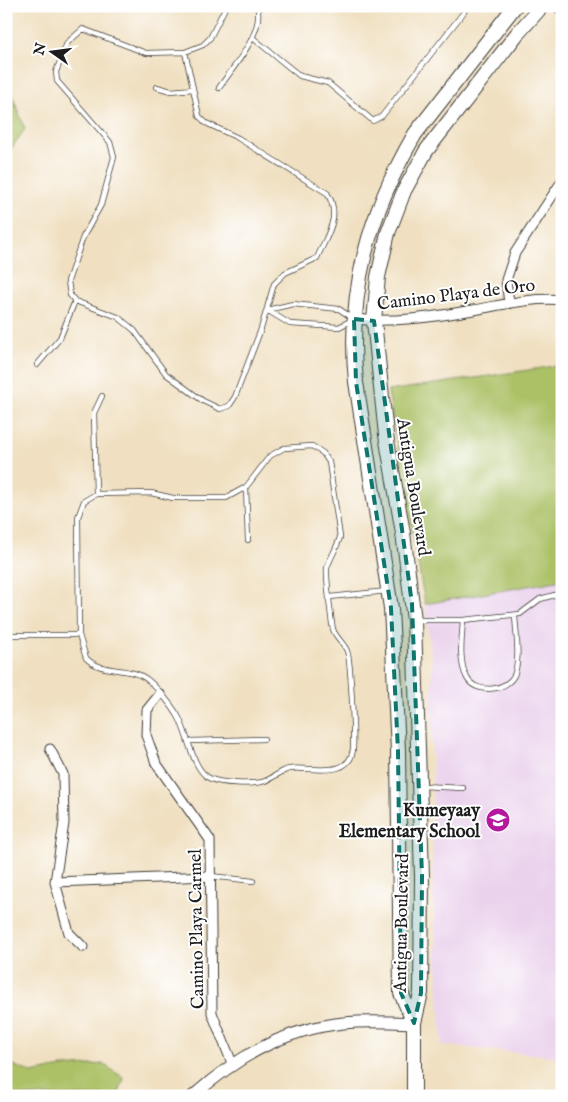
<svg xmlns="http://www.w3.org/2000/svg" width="568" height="1102" viewBox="0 0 568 1102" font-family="'IM FELL English',serif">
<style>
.built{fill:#ead1ec}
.green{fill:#acc166;stroke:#646e41}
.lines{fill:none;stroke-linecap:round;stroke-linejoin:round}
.service-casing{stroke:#3c3935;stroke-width:6}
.minor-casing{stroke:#3c3935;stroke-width:11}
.tertiary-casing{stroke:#3c3935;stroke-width:13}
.secondary-casing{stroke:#3c3935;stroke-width:16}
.service{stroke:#fff;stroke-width:4.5}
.minor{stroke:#fff;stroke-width:9}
.tertiary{stroke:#fff;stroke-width:11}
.secondary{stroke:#fff;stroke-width:14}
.marked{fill:#0f766e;fill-opacity:0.2;stroke:#0f766e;stroke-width:4;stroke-dasharray:10 6;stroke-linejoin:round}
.labels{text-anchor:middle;stroke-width:4;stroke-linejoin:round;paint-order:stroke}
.street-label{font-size:18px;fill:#1c1c1c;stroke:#fff}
.poi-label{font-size:18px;font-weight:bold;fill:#1c1c1c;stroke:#fff;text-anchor:end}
</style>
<rect width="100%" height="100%" fill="#fff"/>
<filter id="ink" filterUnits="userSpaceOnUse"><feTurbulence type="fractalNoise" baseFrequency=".02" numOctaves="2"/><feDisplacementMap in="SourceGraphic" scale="10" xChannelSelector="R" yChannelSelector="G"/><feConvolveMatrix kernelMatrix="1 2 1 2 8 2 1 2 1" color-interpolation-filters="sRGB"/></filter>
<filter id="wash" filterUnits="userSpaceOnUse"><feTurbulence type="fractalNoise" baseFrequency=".0096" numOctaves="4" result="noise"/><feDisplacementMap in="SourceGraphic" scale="20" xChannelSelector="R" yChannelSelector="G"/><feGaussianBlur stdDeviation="1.12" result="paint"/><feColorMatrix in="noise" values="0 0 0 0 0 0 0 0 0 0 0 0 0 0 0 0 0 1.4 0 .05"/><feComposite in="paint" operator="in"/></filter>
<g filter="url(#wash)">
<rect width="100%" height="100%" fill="#f0e0c1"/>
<path class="built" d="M 562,580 L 562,1057 L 442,1045 L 433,889 L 432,662 L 425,604 Z"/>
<path class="green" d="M 6,78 L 25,129 L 6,156 Z
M 562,365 L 562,580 L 425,604 L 388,391 Z
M 6,1062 L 32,1073 L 62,1067 L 103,1064 L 124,1078 L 118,1096 L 6,1096 Z"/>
</g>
<g filter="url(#ink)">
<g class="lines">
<defs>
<path id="service" d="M 253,38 L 300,76 L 328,83 L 373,121 L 382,116 L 464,12 L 466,6
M 157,87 L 171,91 L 193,89
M 219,88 C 233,67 265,32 257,6
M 75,301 L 118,317 L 134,330 L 166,374 L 203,401 L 220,409 L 229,406 L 235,397 L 261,329 L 274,284 L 285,273 L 317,258 C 327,235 342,216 327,193 L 238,138 L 206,123 L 199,116 L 185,52
M 293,304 L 339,309 L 354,319 L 339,327 L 290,324 L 267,310 Z
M 37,365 L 60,338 L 75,301 L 70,295 L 68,281 L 83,237 L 101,205 L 114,157 L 110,142 L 57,81 L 56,72 L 67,43 L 83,29 L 146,53 L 185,52 L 203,45 L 210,38 L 226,6
M 246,487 L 248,540
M 96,494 L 151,493 L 173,498 L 226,498 L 246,487 L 270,456 L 284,448 L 312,446 L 323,453 L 329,462 L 340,537 C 337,548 330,558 327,568 C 326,575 331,620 333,629 C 335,637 344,643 347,651 C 351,661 354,736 353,749 C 350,780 309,766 289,769 C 281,771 273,778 265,781 C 254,785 220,784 209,778 C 192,769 188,733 178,716 C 171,704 158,689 149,681 C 131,665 102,675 86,658 L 79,635 L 78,517 L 84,501 L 96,494 L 94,413 L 102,396
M 330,597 L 387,591
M 416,620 L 463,620 L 520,614 L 540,599 L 562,593
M 463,620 C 462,638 458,661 467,678 C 476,695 509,691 515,673 C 520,655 516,634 515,615
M 9,635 L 79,635
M 190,741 L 264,739
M 422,786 L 463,788
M 211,876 L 253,881"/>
<path id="minor" d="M 509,303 L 506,280 L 515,253 L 562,181
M 354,319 C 393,323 434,317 473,310 C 502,305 533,297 562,300
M 160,694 L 147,710 L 146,735 L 156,763 L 210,840 L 212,1013 L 232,1063
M 50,749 L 63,774 L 64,823 L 55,882 L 69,933 L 83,947
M 55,882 L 209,876"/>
<path id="tertiary" d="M 193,1096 C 240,1054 292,1025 357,1022 C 376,1021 395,1022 414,1023"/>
<path id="secondary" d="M 560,6 L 562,7
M 414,1023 L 401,993 L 398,751 L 391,608 L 356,382 C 347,291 369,213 415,134 L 515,6
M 414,1096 L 414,1023 L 421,993 L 422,876 L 414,620 L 403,533 L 386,435 L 374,321 L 378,277 L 388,233 L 404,191 L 426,151 L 517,34 L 542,6"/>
</defs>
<use href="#service" class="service-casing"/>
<use href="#minor" class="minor-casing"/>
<use href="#tertiary" class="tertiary-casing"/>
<use href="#secondary" class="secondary-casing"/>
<use href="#service" class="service"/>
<use href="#minor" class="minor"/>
<use href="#tertiary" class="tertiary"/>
<use href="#secondary" class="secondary"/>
</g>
</g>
<path class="marked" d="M 354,319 L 374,321 L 412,604 L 422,876 L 421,993 L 414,1023 L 401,993 L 398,751 L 391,608 L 356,382 Z"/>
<defs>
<symbol id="school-disc" viewBox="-11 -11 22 22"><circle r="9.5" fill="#b5179e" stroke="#fff"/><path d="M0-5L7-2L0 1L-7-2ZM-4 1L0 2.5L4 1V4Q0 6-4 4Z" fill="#fff"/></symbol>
</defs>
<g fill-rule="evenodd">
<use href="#school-disc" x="484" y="806" width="28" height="28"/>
</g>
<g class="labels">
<g class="street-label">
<text transform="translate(456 294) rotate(-7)" y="6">Camino Playa de Oro</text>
<text transform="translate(414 487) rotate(81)" y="6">Antigua Boulevard</text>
<text transform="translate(401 923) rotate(-89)" y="6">Antigua Boulevard</text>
<text transform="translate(196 929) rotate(-91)" y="6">Camino Playa Carmel</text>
</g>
<g class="poi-label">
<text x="480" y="816">Kumeyaay<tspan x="480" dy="21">Elementary School</tspan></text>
</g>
</g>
<rect width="568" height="1102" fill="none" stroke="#fff" stroke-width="25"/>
<g transform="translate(52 52) rotate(284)" stroke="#ffffff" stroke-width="4" paint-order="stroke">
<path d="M0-4L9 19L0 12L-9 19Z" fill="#1c1c1c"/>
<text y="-8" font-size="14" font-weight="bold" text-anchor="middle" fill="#1c1c1c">N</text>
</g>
</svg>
